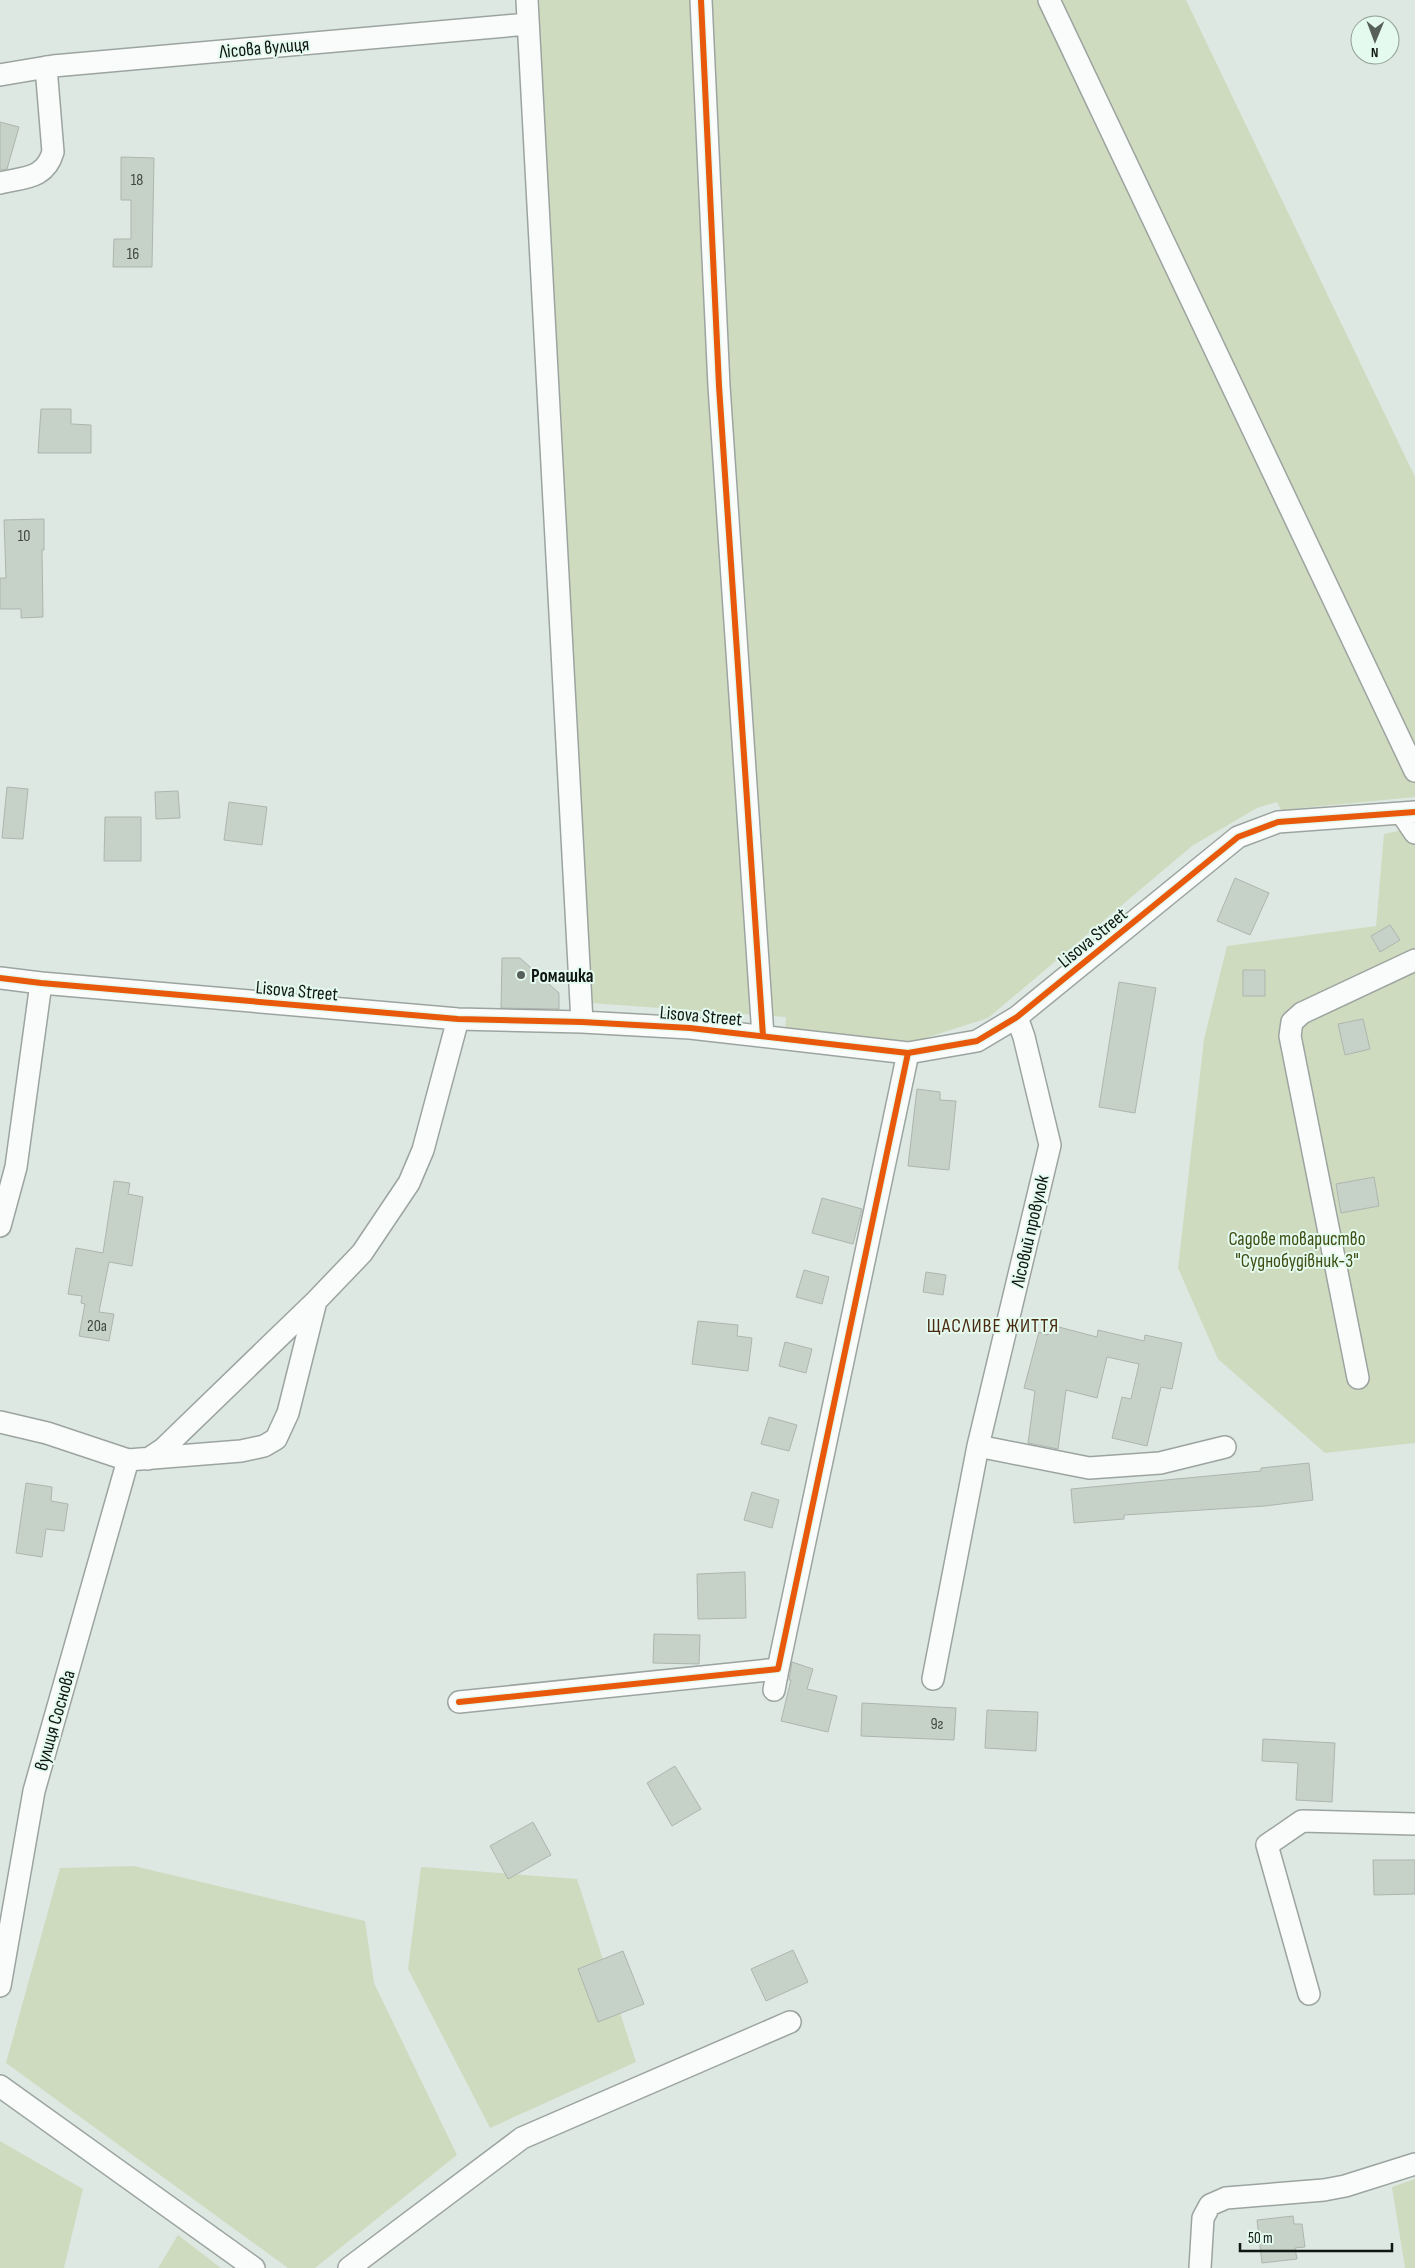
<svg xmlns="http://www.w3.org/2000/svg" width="1415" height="2268" viewBox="0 0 1415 2268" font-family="'Sofia Sans Condensed',sans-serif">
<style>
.green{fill:#cfdbbf}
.building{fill:#c6d2c7;stroke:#aeb5af}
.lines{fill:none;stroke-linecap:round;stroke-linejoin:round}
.minor-casing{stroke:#9ca4a0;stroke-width:24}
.minor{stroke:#fafcfb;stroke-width:21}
.cycleway-casing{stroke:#e5faef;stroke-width:9}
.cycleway{stroke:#e8590c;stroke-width:6}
.poi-dot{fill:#57605b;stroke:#e5faef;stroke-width:2}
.labels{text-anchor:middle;stroke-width:4;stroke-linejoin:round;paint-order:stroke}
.number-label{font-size:16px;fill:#3f4742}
.street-label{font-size:19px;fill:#0f1613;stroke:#e5faef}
.poi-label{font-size:19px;font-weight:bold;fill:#0f1613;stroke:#e5faef;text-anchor:start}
.park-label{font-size:19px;fill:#3e4c11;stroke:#e5faef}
.neighbourhood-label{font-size:20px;letter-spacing:1px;fill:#4a2b11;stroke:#e5faef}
</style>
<rect width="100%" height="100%" fill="#dde8e2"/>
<path class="green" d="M 527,0 L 1186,0 L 1415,477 L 1415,797 L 1281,810 L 1277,802 L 1257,808 L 1192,846 L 988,1018 L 913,1042 L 785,1030 L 786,1017 L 590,1003 Z
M 1412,828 L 1415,833 L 1415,1443 L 1325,1453 L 1218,1359 L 1178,1268 L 1204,1039 L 1227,946 L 1376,926 L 1384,834 Z
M 134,1866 L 365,1921 L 374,1983 L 457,2155 L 315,2268 L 288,2268 L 6,2063 L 60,1868 Z
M 421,1867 L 577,1879 L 636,2062 L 490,2128 L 408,1969 Z
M 0,2141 L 83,2189 L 64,2268 L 0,2268 Z
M 1415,2179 L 1415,2268 L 1405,2268 L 1392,2187 Z
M 178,2235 L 221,2268 L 158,2268 Z"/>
<path class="building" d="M 0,122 L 19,127 L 7,169 L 0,170 Z
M 121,157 L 154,158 L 152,267 L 113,267 L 114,239 L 131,239 L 131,200 L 121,200 Z
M 41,409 L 71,409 L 71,424 L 91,425 L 91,453 L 38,453 Z
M 44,519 L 44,550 L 42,550 L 43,617 L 21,618 L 21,609 L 0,609 L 0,578 L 6,578 L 4,520 Z
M 7,787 L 28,789 L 23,839 L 2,838 Z
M 178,791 L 180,818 L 156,819 L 155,792 Z
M 229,802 L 267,807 L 262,845 L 224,840 Z
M 105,817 L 141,817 L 141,861 L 104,861 Z
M 1235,878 L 1269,893 L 1250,935 L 1217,921 Z
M 1390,925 L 1400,940 L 1380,952 L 1371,936 Z
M 502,958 L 520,958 L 559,993 L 559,1009 L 501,1008 Z
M 1243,970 L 1265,970 L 1265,996 L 1243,996 Z
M 1119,982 L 1156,988 L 1135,1113 L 1099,1107 Z
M 1363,1019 L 1370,1049 L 1345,1055 L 1338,1024 Z
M 917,1089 L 940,1092 L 940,1100 L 956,1101 L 949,1170 L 908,1166 Z
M 1374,1177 L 1379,1206 L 1341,1213 L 1336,1184 Z
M 114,1181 L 130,1183 L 128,1194 L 143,1197 L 132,1266 L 109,1262 L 99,1312 L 114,1314 L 109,1341 L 79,1336 L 85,1304 L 81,1303 L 82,1296 L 68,1294 L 76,1248 L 103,1253 Z
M 822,1198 L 862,1209 L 853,1244 L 812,1233 Z
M 804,1270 L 829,1277 L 822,1304 L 796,1297 Z
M 926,1272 L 946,1275 L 943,1295 L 923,1292 Z
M 698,1321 L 738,1325 L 737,1336 L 752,1338 L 748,1371 L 692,1364 Z
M 1051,1325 L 1097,1337 L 1098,1330 L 1144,1341 L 1145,1335 L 1182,1343 L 1172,1389 L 1161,1387 L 1147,1446 L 1112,1438 L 1122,1397 L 1131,1399 L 1139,1364 L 1107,1357 L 1097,1398 L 1066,1390 L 1058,1449 L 1028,1443 L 1035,1391 L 1024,1388 L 1039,1332 L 1048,1335 Z
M 785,1342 L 812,1349 L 806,1373 L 779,1366 Z
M 769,1417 L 797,1425 L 789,1451 L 761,1444 Z
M 1309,1463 L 1313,1500 L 1265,1506 L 1124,1515 L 1124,1519 L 1074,1523 L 1071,1489 L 1261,1471 L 1261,1468 Z
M 26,1483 L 52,1487 L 51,1501 L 68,1504 L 64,1531 L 46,1529 L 42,1557 L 16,1553 Z
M 752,1492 L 779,1500 L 772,1528 L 744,1520 Z
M 745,1572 L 746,1618 L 698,1619 L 697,1574 Z
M 654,1634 L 700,1635 L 699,1664 L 653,1663 Z
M 792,1662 L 813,1669 L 807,1689 L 837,1696 L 828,1732 L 781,1721 L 791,1680 L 789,1680 Z
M 862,1703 L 956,1708 L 954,1740 L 861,1736 Z
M 987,1710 L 1038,1712 L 1036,1751 L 985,1748 Z
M 1263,1739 L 1335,1743 L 1332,1802 L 1296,1800 L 1298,1763 L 1262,1761 Z
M 675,1766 L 701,1809 L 672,1826 L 647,1783 Z
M 533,1822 L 551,1855 L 508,1879 L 490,1846 Z
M 1373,1860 L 1415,1860 L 1415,1894 L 1374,1895 Z
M 793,1950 L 808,1982 L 766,2001 L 751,1969 Z
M 623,1951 L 644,2004 L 598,2022 L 578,1969 Z
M 1293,2216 L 1294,2224 L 1302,2224 L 1305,2247 L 1295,2248 L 1297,2259 L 1262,2263 L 1257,2220 Z"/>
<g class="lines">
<defs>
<path id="minor" d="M 527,0 L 582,1022
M 701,0 L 719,386 L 763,1036
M 1049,0 L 1415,771
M 0,75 L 53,66 L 528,24
M 0,183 C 25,177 45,179 53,152 L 46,67
M 1402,814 L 1415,833
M 0,978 L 41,983 L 458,1019 L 582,1022 L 690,1028 L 908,1053 L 977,1041 L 1017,1017 L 1238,837 L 1278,822 L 1415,812
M 1017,1017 L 1024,1037 L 1050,1145 L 978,1446 L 1089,1468 L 1160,1463 L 1225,1447
M 0,1226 L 16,1167 L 41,983
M 1358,1378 L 1290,1036 L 1292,1022 L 1302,1013 L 1415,960
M 0,1422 L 47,1433 L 128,1460 L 241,1451 L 264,1446 L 276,1439 L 288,1413 L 316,1301
M 148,1459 L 163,1449 L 316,1301 L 362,1253 L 409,1183 L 423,1150 L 458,1019
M 933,1679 L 978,1446
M 774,1690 L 778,1669
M 459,1702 L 778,1669 L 908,1053
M 0,1986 L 34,1791 L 128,1460
M 1309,1994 L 1267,1845 L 1302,1821 L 1415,1824
M 0,2086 L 254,2268
M 349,2268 L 522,2138 L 790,2022
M 1200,2268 L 1203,2218 L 1210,2205 L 1226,2198 L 1324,2190 L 1345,2186 L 1415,2164"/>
</defs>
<use href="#minor" class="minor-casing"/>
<use href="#minor" class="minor"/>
<defs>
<path id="cycleway" d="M 701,0 L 719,386 L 763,1036
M 0,978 L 41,983 L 458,1019 L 582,1022 L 690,1028 L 908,1053 L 977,1041 L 1017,1017 L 1238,837 L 1278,822 L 1415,812
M 459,1702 L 778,1669 L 908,1053"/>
</defs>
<use href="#cycleway" class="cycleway-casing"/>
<use href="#cycleway" class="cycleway"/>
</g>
<circle class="poi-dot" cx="521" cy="975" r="5"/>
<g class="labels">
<g class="number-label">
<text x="137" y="185">18</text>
<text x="133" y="259">16</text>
<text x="24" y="541">10</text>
<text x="97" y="1331">20а</text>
<text x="937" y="1729">9г</text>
</g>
<g class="street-label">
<text transform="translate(264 47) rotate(-5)" y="7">Лісова вулиця</text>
<text transform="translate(1092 937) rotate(-39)" y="7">Lisova Street</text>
<text transform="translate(297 990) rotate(5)" y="7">Lisova Street</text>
<text transform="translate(701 1015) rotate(5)" y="7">Lisova Street</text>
<text transform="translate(1029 1231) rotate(-77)" y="7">Лісовий провулок</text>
<text transform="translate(54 1720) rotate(-74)" y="7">вулиця Соснова</text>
</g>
<g class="poi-label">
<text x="531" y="982">Ромашка</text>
</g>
<g class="park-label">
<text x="1297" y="1245">Садове товариство<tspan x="1297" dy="22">"Суднобудівник-3"</tspan></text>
</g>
<g class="neighbourhood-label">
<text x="993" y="1332">ЩАСЛИВЕ ЖИТТЯ</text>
</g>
</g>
<g transform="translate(1375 40) rotate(181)"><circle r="24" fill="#e5faef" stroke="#8f9f97"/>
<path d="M0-4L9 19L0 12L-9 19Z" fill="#57605b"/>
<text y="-8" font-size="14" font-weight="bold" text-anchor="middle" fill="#0f1613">N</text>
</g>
<path d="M1240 2243v8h152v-8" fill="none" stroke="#0f1613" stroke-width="2.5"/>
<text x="1248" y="2243" font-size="15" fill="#0f1613" stroke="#e5faef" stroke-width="4" paint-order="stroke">50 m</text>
</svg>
